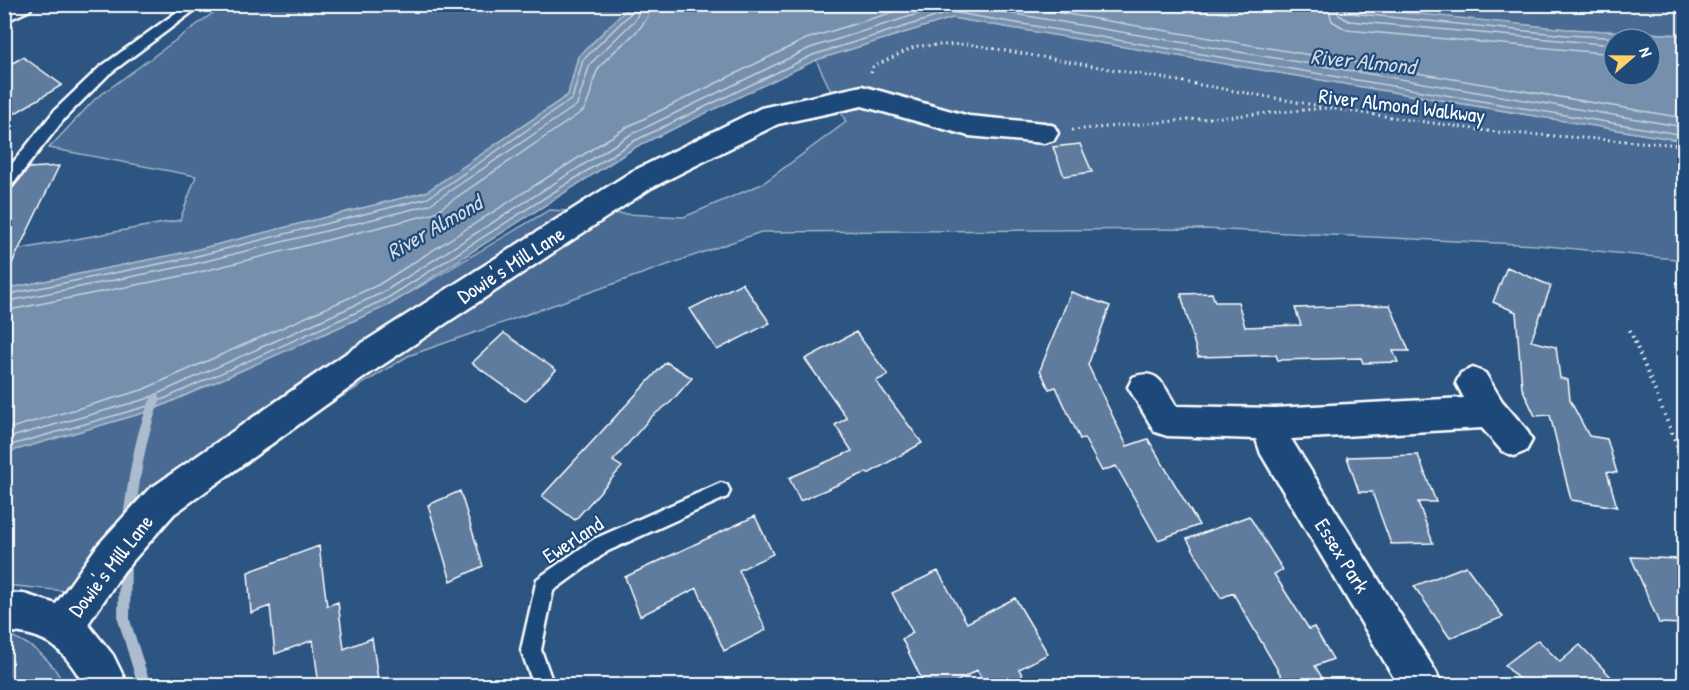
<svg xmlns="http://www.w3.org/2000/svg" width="1689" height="690" viewBox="0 0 1689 690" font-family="'Patrick Hand',sans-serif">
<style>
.green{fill:#486b92;stroke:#a4b5c8;stroke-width:1.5}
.water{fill:#748fad;stroke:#acbcce;stroke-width:1.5;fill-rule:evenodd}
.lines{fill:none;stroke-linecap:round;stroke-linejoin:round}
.shore{stroke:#c7d2de;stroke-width:1.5}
.stream{fill:#acbcce;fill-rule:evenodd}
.building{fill:#5e7c9f;stroke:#fff;stroke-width:1.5}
.lane-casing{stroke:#fff;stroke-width:5}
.street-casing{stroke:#fff;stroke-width:5}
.primary-casing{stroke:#fff;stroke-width:5}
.path-far1{stroke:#fff;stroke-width:3;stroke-dasharray:1.5 4;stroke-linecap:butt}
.path{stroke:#fff;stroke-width:4;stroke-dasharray:1.5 5;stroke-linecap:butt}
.lane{fill:#1f4a7a;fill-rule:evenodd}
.street{fill:#1f4a7a;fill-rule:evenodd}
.primary{fill:#1f4a7a;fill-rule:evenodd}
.labels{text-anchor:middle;stroke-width:4.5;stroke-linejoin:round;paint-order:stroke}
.street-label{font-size:21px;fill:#fff;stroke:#1f4a7a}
.water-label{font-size:22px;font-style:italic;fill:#d5dde6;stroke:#1f4a7a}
</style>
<rect width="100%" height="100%" fill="#2c5582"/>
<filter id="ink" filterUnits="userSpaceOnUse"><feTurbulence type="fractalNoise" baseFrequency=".0167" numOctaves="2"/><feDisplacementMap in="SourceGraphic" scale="12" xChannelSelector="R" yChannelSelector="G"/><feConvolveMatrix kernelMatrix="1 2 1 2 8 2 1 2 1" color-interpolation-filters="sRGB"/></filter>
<g filter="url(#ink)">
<path class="green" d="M 224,5 L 631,5 L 578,57 L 568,95 L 426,192 L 187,252 L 5,289 L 5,252 L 180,220 L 196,176 L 49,148 L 95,99 Z
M 1322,5 L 1684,5 L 1684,35 L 1567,29 Z
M 952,18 L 1684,141 L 1684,260 L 1537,245 L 1204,229 L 761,232 L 408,356 L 171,502 L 66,591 L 5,585 L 5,453 L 150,411 L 389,305 L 549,210 L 684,217 L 762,184 L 846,122 L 816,60 Z
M 5,634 C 32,643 52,659 64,685 L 5,685 Z"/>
<path class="water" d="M 1322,4 L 1567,29 L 1684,35 L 1684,141 L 952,18 L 816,60 L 636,147 L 389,305 L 150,411 L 5,453 L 5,289 L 187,252 L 426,192 L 568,95 L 578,57 L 631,5 ZM 1614,39 L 1650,39 L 1650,75 L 1614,75 Z"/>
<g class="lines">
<path class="shore" d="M 955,4 L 1684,127
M 1007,4 L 1684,118
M 1327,4 L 1332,21 L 1347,30 L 1614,54
M 1336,4 L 1339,15 L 1349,21 L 1614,45
M 1343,4 L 1345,10 L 1350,13 L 1566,35 L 1642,39
M 4,295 L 189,258 L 428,198 L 572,99 L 583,60 L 633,11 L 635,4
M 4,302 L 190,265 L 429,205 L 577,105 L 590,64 L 635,20 L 643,4
M 4,311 L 192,274 L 432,214 L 583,111 C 593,98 590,81 599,68 C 616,44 646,34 652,4
M 4,430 L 142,390 L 378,285 L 627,127 L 806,39 L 919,4
M 4,439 L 146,399 L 382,293 L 630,135 L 810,48 L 949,4
M 4,447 L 148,406 L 386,299 L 634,141 L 813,55 L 951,12 L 1684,135"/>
<path class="stream" d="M 156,394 L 160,396 L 161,399 C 144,439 140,481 134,524 L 132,528 L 128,530 L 124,528 L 122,524 C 129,480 133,436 152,396 Z
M 125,551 L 129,553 L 131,557 L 130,620 L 151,686 L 138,686 L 118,620 L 119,557 L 121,553 Z"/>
</g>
<path class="building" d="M 23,57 L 62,85 L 4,120 L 4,68 Z
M 1080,144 L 1092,172 L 1064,176 L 1053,147 Z
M 59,166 L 4,280 L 4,192 L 11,190 L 29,168 Z
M 1507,267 L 1551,286 L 1531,341 L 1556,347 L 1560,378 L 1568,380 L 1570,400 L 1589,436 L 1607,439 L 1617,473 L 1607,472 L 1617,507 L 1571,500 L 1550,415 L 1535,416 L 1522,388 L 1516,312 L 1493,302 Z
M 742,283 L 770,323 L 717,350 L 690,309 Z
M 1071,292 L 1110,306 L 1088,365 L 1127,446 L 1148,439 L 1199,525 L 1158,540 L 1116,466 L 1102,471 L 1084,438 L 1080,439 L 1056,387 L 1049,389 L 1040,370 Z
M 1212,293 L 1215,302 L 1238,302 L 1245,327 L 1301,325 L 1295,308 L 1390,305 L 1409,351 L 1393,351 L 1398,362 L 1363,363 L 1361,358 L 1278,360 L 1276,355 L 1198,357 L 1181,294 Z
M 856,332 L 888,375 L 876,381 L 922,443 L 868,474 L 867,472 L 800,501 L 789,478 L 852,451 L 835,425 L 847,418 L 805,359 Z
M 504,333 L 556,370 L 525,401 L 472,363 Z
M 666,362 L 692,378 L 671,402 L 651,417 L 613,461 L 622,467 L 575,520 L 542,496 Z
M 1418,455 L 1436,502 L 1418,502 L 1433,543 L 1391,544 L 1372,492 L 1359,492 L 1347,457 Z
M 460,491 L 483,566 L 451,581 L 428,505 Z
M 755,516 L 773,554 L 739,570 L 766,630 L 724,651 L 697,588 L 640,616 L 625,577 Z
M 1249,516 L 1283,570 L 1274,574 L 1309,629 L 1314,627 L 1333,659 L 1315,666 L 1327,686 L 1287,686 L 1233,593 L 1221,598 L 1187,539 Z
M 319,546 L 327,606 L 338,602 L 344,649 L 372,638 L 379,686 L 319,686 L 313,640 L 275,654 L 270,606 L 251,613 L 248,572 Z
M 1631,557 L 1678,559 L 1684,573 L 1684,624 L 1659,623 Z
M 1466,566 L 1503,617 L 1450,638 L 1414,586 Z
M 938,571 L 967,623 L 1015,598 L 1048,654 L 1019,669 L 1028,686 L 986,686 L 977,670 L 949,686 L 925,686 L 902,639 L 913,633 L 892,593 Z
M 1538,640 L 1560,662 L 1580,645 L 1620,686 L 1525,686 L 1505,665 Z"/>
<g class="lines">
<defs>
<path id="lane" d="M 188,4 L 203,4 L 109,74 L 65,118 L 9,189 L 4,190 L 4,174 L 55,110 L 99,68 Z
M 721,483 L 727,485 L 730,491 L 727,497 L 608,551 L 553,591 L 541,650 L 554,686 L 534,686 L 521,650 L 537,579 L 594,539 Z"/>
<path id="street" d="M 862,86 L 969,116 L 1044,123 L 1054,126 L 1058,133 L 1054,140 L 1044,143 L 969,136 L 862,106 L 778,124 L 651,188 L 369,374 L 174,514 L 124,571 L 88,624 L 113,655 L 128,686 L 85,686 C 62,648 49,634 4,631 L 4,593 L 24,594 L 56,604 L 98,545 L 148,490 L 345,354 L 631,172 L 761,108 Z
M 1473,368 L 1485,373 L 1502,401 L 1526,429 L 1532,440 L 1526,451 L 1514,456 L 1502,451 L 1482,428 L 1291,439 L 1436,672 L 1442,686 L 1399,686 L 1261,454 L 1256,439 L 1167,436 L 1155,432 L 1128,387 L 1133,377 C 1159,367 1164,387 1176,406 L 1275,408 L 1464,398 L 1456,383 L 1461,373 Z"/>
<path id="primary" d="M 4,4 L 33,4 L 30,10 L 4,22 Z"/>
</defs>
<use href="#lane" class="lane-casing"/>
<use href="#street" class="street-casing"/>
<use href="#primary" class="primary-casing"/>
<path class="path-far1" d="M 871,73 L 873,67 L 916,46 L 968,44 L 1320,106
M 1072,130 L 1327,108 L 1496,132 L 1684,145"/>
<path class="path" d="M 1630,330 L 1684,462"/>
<use href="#lane" class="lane"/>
<use href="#street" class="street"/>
<use href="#primary" class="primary"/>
</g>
</g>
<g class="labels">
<g class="street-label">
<text transform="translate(1402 106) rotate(7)" y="7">River Almond Walkway</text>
<text transform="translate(511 265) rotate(-33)" y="7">Dowie's Mill Lane</text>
<text transform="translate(573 540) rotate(-33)" y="7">Ewerland</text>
<text transform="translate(1342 556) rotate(58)" y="7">Essex Park</text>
<text transform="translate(111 566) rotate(-52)" y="7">Dowie's Mill Lane</text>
</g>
<g class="water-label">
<text transform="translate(1363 61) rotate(6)" y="8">River Almond</text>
<text transform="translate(434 227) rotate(-30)" y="8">River Almond</text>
</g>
</g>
<rect width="1689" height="690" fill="none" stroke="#1f4a7a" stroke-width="24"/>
<rect x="12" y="12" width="1665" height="666" fill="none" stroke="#fff" stroke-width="2" filter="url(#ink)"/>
<g transform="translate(1632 57) rotate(70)"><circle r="28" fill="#1f4a7a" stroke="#7992af" stroke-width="1.5"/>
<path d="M0-4.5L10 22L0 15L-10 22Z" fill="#ffd166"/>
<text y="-9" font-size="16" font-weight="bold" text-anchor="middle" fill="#ffffff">N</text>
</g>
</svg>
